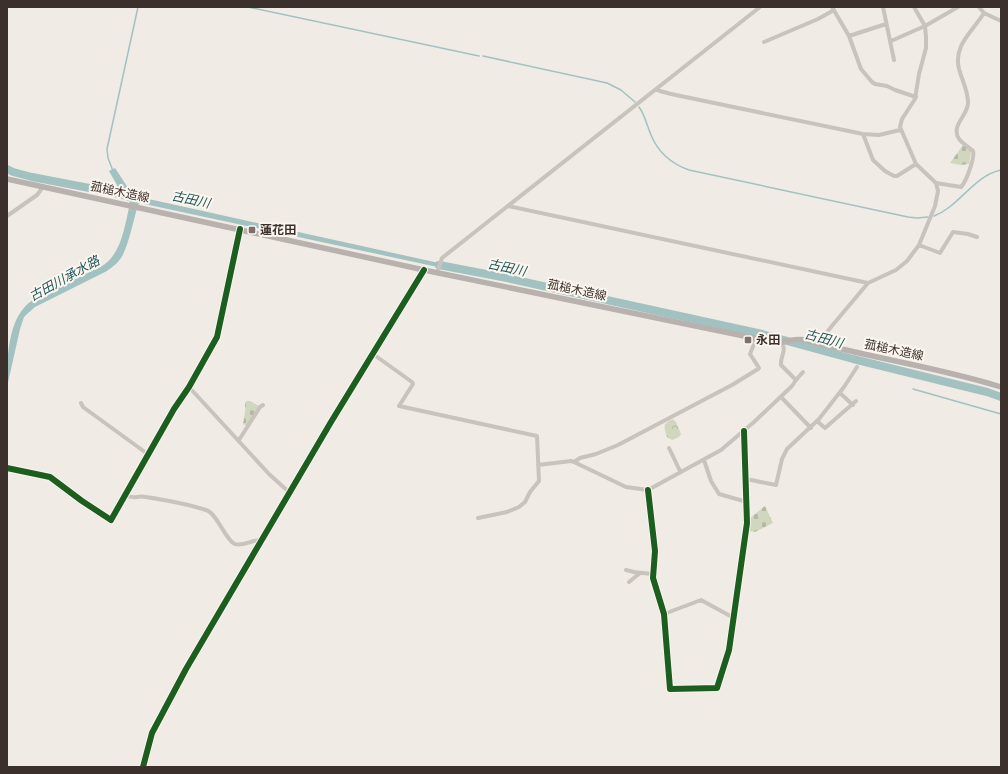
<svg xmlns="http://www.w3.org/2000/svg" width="1008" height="774" viewBox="0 0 1008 774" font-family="Signika,'Noto Sans JP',sans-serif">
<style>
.forest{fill:url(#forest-crowns)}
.cemetery{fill:url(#cemetery-stones)}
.water{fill:#a1c2c1}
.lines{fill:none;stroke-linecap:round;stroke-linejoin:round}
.stream{stroke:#a1c2c1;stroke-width:1.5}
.river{stroke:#a1c2c1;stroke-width:8}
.minor{stroke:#c9c3be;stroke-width:4}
.major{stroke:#b8b1ad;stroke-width:5.5}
.cycleway-casing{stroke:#fbf5ee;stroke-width:8}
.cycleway{stroke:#1b5e20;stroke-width:6}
.poi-dot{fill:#7a716c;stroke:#fbf5ee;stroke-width:1.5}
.labels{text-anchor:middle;stroke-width:4;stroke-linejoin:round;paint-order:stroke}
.street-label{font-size:12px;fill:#3b302b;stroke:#fbf5ee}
.poi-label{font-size:12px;font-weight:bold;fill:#3b302b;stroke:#fbf5ee;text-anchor:start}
.water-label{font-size:13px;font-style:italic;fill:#1f5a5e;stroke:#fbf5ee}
</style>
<defs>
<pattern id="forest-crowns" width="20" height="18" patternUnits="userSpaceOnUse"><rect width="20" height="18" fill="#d1d6bf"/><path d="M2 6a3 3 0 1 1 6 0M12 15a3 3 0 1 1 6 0" fill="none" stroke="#b4b8a4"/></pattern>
<pattern id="cemetery-stones" width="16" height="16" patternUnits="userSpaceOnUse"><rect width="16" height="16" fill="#d1d6bf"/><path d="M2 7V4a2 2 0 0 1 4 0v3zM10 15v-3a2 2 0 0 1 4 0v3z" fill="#b4b8a4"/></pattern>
</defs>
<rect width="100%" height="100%" fill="#f0ebe5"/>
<path class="forest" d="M 673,419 L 676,422 L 681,434 L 679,437 L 672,440 L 667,437 C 664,426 662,424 673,419 Z"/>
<path class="cemetery" d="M 963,145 L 971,151 L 969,164 L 961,165 L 950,163 Z
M 246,401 L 250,401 L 259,406 L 247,426 L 243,424 C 244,419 246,409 245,405 Z
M 765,506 L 773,523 L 755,532 L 749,531 L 750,518 Z"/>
<path class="water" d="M 115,168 L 132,194 L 135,196 L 448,265 L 447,269 L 140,203 L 138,205 C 134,218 128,248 121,258 C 117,264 112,267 107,271 L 35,307 L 27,314 L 24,317 L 20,329 L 7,387 C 7,360 7,316 33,300 L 102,266 C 122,254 125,224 130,203 L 129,201 L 95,191 L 96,186 L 112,189 L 116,188 L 117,185 L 109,171 Z"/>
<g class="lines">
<path class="stream" d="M 248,7 L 479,56
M 483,56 L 607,83 L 621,90 L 635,102
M 639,107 C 645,115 647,126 651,135 C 658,152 672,164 689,170 L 908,217 L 917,218 L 928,217
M 113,171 L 108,158 L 107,149 L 138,7
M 934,216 C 960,206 973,176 1001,170
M 913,389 L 1001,414"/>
<path class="river" d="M 7,169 L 13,172 L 32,177 L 105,191
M 439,265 L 502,277 L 762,334 L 853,359 L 987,392 L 1001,397"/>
<path class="minor" d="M 832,7 L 849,36 L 861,69 L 872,82 L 875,84 L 887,86 L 895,90 L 916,97
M 883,7 L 894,60
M 984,13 L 1001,21
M 849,36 L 886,24
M 891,41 L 925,26 L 958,7
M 764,42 L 818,19 L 834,10
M 656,89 L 660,91 L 671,94 L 863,134 L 879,135 L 900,130
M 863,134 L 873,160 L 885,171 L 894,176 L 897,176 L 916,164
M 936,183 L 961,187 C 966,182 975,158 973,151 C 969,147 963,144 959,139 C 950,125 969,115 968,102 C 968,91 962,80 959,69 C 953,45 973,31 984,13 L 979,7
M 508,206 L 868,283
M 7,216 L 37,195 L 43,187
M 919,245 L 940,253 L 953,232 L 968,234 L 977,237
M 437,273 L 442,258 L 760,7
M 819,343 L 831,327 L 868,283 L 896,270 L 907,261 L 919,245 L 935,206 L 938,191 L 936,183 L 916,164 L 900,127 L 902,119 L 915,99 L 919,74 L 926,48 L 926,37 L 925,26 L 914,7
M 373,354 L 412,382 L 413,384 L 399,406 L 537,436 L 539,481 L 530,492 L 525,502 L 519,507 L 507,512 L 478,518
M 796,380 L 803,372
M 189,387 L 269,474 L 290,493
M 840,393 L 853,405
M 781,397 L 811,428
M 81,403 L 83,407 L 149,455
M 817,421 L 825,428 L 856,401
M 239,440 L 260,407 L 263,405
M 669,448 L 680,471
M 704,460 L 711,481 L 719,494 L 747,502
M 574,462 L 580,458 L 596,454 L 618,445 L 732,385 L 758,369 L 759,368 L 750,354 L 756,339
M 538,465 L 571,461 L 574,462 L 626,487 L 648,490 L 721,450 L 754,422 L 792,386 L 796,380 L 781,365 C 780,356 787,351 782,343
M 7,468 L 50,477 L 82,501 L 111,520 L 174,409 L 189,387 L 217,337 L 240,229
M 746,479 L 776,485 L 782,459 L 787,449 L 819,419 L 844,387 L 857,367
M 648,490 L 655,551 L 653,578 L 664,614 L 670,689 L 717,688 L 729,650 L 747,523 L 744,431
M 126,495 C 134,500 137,495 146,497 C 165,500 188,504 206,510 C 217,513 226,541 235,544 C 243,547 253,539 262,540
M 626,570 L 634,572 L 652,574
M 629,582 L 640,573
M 664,614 L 701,600 L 734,618
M 143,767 L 152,733 L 186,669 L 331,422 L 424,270"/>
<path class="major" d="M 7,179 L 424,270 L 773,342 C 785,344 794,337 806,340 C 871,358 937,367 1001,387"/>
<defs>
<path id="cycleway" d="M 7,468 L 50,477 L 82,501 L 111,520 L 174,409 L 189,387 L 217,337 L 240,229
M 648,490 L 655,551 L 653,578 L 664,614 L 670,689 L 717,688 L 729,650 L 747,523 L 744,431
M 143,767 L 152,733 L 186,669 L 331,422 L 424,270"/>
</defs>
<use href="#cycleway" class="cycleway-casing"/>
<use href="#cycleway" class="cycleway"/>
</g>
<g class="poi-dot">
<rect x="248" y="226" width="8" height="8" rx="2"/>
<rect x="744" y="336" width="8" height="8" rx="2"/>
</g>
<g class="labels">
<g class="street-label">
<text transform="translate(120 192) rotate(12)" y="4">菰槌木造線</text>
<text transform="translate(577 290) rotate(12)" y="4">菰槌木造線</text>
<text transform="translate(894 350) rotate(12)" y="4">菰槌木造線</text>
</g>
<g class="poi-label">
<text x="260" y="234">蓮花田</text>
<text x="756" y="344">永田</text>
</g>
<g class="water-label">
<text transform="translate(191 199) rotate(12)" y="5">古田川</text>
<text transform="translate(507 267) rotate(12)" y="5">古田川</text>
<text transform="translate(64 278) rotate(-29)" y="5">古田川承水路</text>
<text transform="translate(824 338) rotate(15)" y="5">古田川</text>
</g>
</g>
<rect width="1008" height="774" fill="none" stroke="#3b302b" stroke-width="16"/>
</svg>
